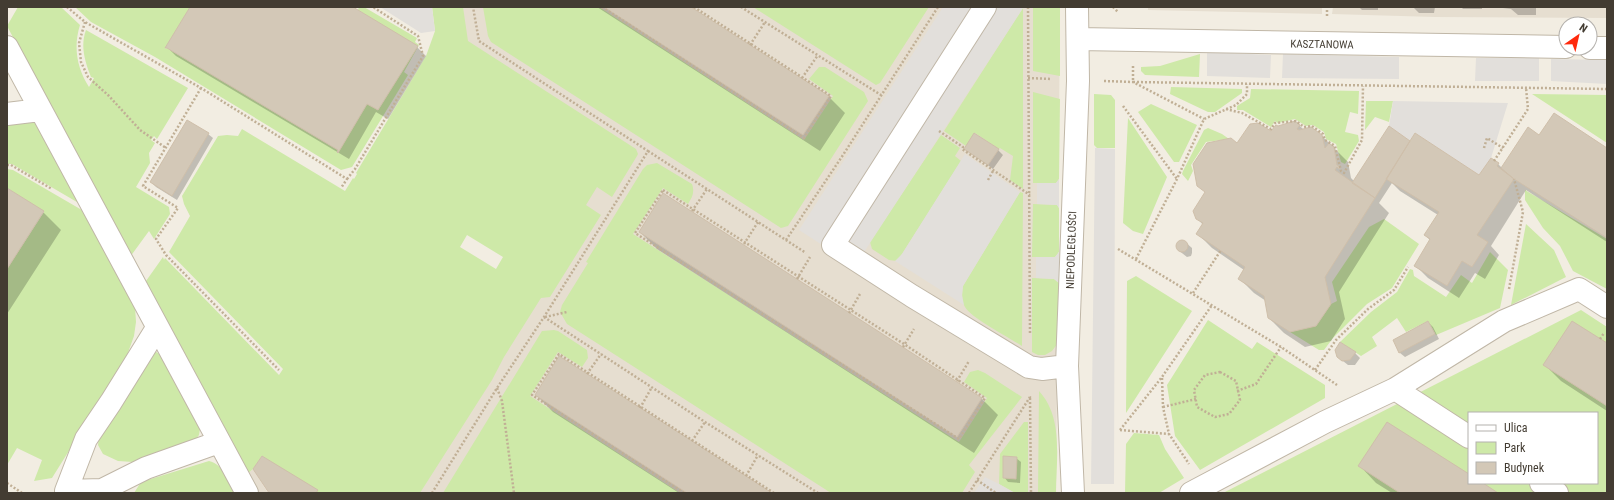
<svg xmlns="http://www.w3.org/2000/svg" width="1614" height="500" viewBox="0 0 1614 500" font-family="'Roboto Condensed',sans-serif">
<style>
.residential{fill:#e6ded0}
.green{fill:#cee9a8;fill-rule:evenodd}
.parking{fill:#e2dfdb}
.shadow{fill:#0003}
.building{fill:#d3c8b7;stroke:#cfbfaa}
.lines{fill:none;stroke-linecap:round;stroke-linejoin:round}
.minor-casing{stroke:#c0b7a7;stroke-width:24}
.path{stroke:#c0af95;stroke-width:2.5;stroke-dasharray:2 2;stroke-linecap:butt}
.minor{stroke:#fff;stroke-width:22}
.labels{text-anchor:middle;stroke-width:3;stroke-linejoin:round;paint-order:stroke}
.street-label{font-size:11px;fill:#433c32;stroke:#fff}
</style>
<rect width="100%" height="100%" fill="#f2ede2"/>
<path class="residential" d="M 448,7 L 1060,7 L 1056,493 L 389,493 L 607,149 L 453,50 Z
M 1148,7 L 1322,7 L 1322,14 L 1148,10 Z
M 1333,7 L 1607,7 L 1607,18 L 1435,17 L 1332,14 Z
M 253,469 L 268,493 L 256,493 L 246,475 Z"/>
<path class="green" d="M 18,7 L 61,7 L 80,25 C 73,47 77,68 89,87 L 94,78 L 91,77 C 85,62 80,46 86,30 L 188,88 L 157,139 L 154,136 L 151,140 L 155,143 L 149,153 L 150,163 L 136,187 L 169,207 L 170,214 L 154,239 L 149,231 L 130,257 L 7,26 Z
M 75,7 L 190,7 L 165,49 L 167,48 L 338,150 L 338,152 L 367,104 L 378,110 L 417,46 L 358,10 L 359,7 L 364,7 L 417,38 L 415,42 L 419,45 L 404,72 L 408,75 L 352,167 L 341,170 L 155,57 L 91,22 Z
M 432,7 L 463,7 L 468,41 L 636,149 L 638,154 L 637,156 L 612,197 L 597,187 L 586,205 L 601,215 L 550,297 L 541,298 L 504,357 L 492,380 L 420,493 L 316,493 L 262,456 L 253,469 L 246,475 L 146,281 L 163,257 L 164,260 L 165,258 L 279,375 L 283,369 L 169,252 L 190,216 L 184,204 L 182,196 L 218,136 L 227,135 L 238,136 L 242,129 L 345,191 L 353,178 L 354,179 L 357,174 L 356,173 L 426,56 L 435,31 ZM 467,235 L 503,257 L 496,269 L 460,247 Z
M 483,7 L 599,7 L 804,140 L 833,96 L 809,79 L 819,67 L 825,67 L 864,92 L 868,101 L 788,226 L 781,228 L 491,42 L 488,36 Z
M 753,7 L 929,7 L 880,83 L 876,85 Z
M 1033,7 L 1060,7 L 1060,76 L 1033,71 Z
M 1023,8 L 1023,189 L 1010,180 L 1013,156 L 1000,148 L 999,149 L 975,133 L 966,146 L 944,131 Z
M 1200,54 L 1199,77 L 1145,75 L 1141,71 L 1141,67 L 1160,66 Z
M 1171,87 L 1242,89 L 1242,93 L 1215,112 L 1208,112 L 1170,94 Z
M 1251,89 L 1359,91 L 1358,114 L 1350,112 L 1345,132 L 1358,135 L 1359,141 L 1345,164 L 1341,162 L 1336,144 L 1326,139 L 1324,132 L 1313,125 L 1306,126 L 1295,119 L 1278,123 L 1275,121 L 1271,127 L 1243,110 L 1237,110 L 1237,106 L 1250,98 Z
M 1033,92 L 1060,99 L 1059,179 L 1056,183 L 1033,183 Z
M 1094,94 L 1111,95 L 1115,100 L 1115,148 L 1097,148 L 1094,145 Z
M 1532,94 L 1607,95 L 1607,143 Z
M 1366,101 L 1393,101 L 1389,122 L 1375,117 L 1365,130 Z
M 1151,104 L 1197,125 L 1179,162 L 1174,162 L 1138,112 Z
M 1128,118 L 1167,177 L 1143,234 L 1133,231 L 1123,223 Z
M 32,121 L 38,124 L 82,205 L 12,164 L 7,164 L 7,126 L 12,123 Z
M 1208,128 L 1222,134 L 1229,139 L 1206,142 L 1191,165 L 1193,171 L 1188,181 L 1182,174 L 1183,171 L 1204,130 Z
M 941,135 L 960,148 L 955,156 L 961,161 L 902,254 L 897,261 L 889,260 L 872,249 L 870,242 Z
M 657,163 L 692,184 C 695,193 692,197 688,204 L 663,188 L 633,234 L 959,442 L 987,398 L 964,382 L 970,372 L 978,370 L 985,373 L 1022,397 L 969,465 L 975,472 L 962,493 L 831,493 L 567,324 L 560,312 L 562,305 L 588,263 L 586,262 L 643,169 L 647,165 Z
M 7,169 L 13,170 L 87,213 L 135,307 L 136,322 L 134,336 L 125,361 L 52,478 L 34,481 L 42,460 L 17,448 L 7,465 L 7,269 L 44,212 L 7,188 Z
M 1525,190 L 1607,239 L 1607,289 L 1573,271 L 1560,246 L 1543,228 L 1525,200 Z
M 1020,192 L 1023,193 L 1022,346 C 1010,338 971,318 965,307 C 961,301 962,294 963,286 Z
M 1033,204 L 1057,205 L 1059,208 L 1059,252 L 1055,257 L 1032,257 Z
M 1384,219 L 1419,244 L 1392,288 L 1367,304 L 1333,338 L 1324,350 L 1319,350 L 1290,332 L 1316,326 L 1331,304 L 1337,301 L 1332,282 L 1369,227 Z
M 1526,224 L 1554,250 L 1566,277 L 1511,305 Z
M 1490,252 L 1508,270 L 1500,308 L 1436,335 L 1428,321 L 1406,332 L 1397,318 L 1372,337 L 1377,346 L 1361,356 L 1340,342 L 1371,312 L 1397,292 L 1410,269 L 1413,270 L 1414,276 L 1446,297 L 1461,275 L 1472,283 Z
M 1136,276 L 1192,311 L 1126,413 L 1127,281 Z
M 1032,278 L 1054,279 L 1059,283 L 1058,343 L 1052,351 L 1045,355 L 1038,355 L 1032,352 Z
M 1581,310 L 1607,327 L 1607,493 L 1223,493 ZM 1469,413 L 1597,413 L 1597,483 L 1469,483 Z
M 1208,320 L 1252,349 L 1257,342 L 1325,385 L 1325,398 L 1200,470 L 1175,436 L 1167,385 Z
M 554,330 L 558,331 L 587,350 L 588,358 L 582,367 L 558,352 L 530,396 L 680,493 L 443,493 L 542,331 Z
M 155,351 L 162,356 L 200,429 L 199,435 L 193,443 L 133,462 L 118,461 L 103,454 L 98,445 L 99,436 Z
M 1039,391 C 1064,418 1056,460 1056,493 L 1038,493 Z
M 1024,422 L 1028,422 L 1028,493 L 1015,493 L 999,484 L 1000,454 Z
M 1134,433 L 1159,435 L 1165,449 L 1184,478 L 1159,493 L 1125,493 L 1126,444 Z
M 209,461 C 223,464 228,481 234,493 L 134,493 L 141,482 Z"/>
<path class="parking" d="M 380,7 L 432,7 L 435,31 L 421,33 Z
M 943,7 L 1023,7 L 1023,8 L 855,266 L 799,230 Z
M 1207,52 L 1271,55 L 1270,78 L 1207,76 Z
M 1283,54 L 1399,57 L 1399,79 L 1282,78 Z
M 1476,58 L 1539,58 L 1539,81 L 1475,81 Z
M 1551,59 L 1607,60 L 1607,84 L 1551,81 Z
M 1393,101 L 1508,103 L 1491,158 L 1479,175 L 1415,133 L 1410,141 L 1389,126 Z
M 1095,148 L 1115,149 L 1114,484 L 1091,484 Z
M 965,154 L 1020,192 L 963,286 L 962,295 L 964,305 L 895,261 L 902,254 Z
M 1059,179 L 1059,208 L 1057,205 L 1037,204 L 1037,183 L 1056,183 Z
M 1059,252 L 1059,283 L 1054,279 L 1036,278 L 1036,257 L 1055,257 Z
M 985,477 L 999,484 L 1015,493 L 974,493 Z"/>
<path class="shadow" d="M 191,7 L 351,7 L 417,47 L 426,56 L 388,119 L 376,112 L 349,159 L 176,56 L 167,47 Z
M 597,7 L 689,7 L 829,97 L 845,113 L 820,151 Z
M 1359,7 L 1378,7 L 1378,10 L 1362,10 Z
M 1401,7 L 1435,7 L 1434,13 L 1419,13 L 1413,7 Z
M 1461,7 L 1482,7 L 1482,9 L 1463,9 Z
M 1502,7 L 1536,7 L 1536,15 L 1518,15 L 1511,9 L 1503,8 Z
M 1299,125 L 1304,130 L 1321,135 L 1348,162 L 1351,178 L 1354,181 L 1411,142 L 1480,176 L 1498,164 L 1502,168 L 1540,136 L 1607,149 L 1607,242 L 1526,190 L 1491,246 L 1499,255 L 1485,279 L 1475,273 L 1459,298 L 1428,278 L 1415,265 L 1431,241 L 1425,235 L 1438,215 L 1400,191 L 1392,183 L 1379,203 L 1389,213 L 1339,292 L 1345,319 L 1331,341 L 1305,347 L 1284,333 L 1269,318 L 1266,301 L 1254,293 L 1239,278 L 1244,270 L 1212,248 L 1198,234 L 1203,225 L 1197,218 L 1237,144 L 1271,132 Z
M 208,134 L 213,138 L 177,200 L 156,187 L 151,182 Z
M 965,148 L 998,150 L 1003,155 L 993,169 Z
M 7,189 L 43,212 L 61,230 L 7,314 Z
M 640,232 L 982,399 L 998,415 L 974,453 L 657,249 Z
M 1184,241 L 1192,248 L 1192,253 L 1191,256 L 1187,257 L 1178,250 L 1177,245 L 1179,242 Z
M 1428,322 L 1433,327 L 1439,339 L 1405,357 L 1400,353 L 1394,340 Z
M 1607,345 L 1607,411 L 1561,381 L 1545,365 Z
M 1355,353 L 1360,358 L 1355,365 L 1348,365 L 1338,357 Z
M 536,395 L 770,493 L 679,493 L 553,412 Z
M 1016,458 L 1021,462 L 1020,483 L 1008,482 L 1004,477 Z
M 1360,466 L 1469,476 L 1469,483 L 1480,483 L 1496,493 L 1392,493 L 1376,483 Z"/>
<path class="building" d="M 190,7 L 353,7 L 418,46 L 378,110 L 367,104 L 338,153 L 337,152 L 338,150 L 167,48 L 165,48 Z
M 604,7 L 691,7 L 829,96 L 803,135 Z
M 1554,113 L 1607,148 L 1607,238 L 1514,179 L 1501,168 L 1528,127 L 1539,135 Z
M 187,120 L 209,133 L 172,196 L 150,182 Z
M 1295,121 L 1300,125 L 1297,129 L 1299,130 L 1311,127 L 1322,135 L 1325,148 L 1329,143 L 1334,147 L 1337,165 L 1340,166 L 1339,169 L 1337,167 L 1335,170 L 1375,198 L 1325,277 L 1331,304 L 1316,326 L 1290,332 L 1268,318 L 1264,296 L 1238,279 L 1245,267 L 1196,234 L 1203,223 L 1196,219 L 1193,211 L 1205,192 L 1197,186 L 1193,164 L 1207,143 L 1231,138 L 1237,143 L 1250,124 L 1258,123 L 1271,131 L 1276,125 L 1278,126 Z
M 1389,126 L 1410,141 L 1375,198 L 1352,183 Z
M 974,133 L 999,149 L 988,165 L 964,149 Z
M 1415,133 L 1479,175 L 1491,158 L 1499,163 L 1497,166 L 1514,179 L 1477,235 L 1488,242 L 1472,267 L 1462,261 L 1447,286 L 1414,266 L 1430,239 L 1424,235 L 1439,212 L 1386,179 Z
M 7,188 L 44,211 L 7,269 Z
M 663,193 L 982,398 L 957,437 L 639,232 Z
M1176 246a6 6 0 1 1 12 0a6 6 0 1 1-12 0Z
M 1428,321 L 1435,334 L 1399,353 L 1393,340 Z
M 1572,321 L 1607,343 L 1607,406 L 1543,365 Z
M 1340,342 L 1356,352 L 1350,360 L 1342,361 L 1337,357 L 1335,350 Z
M 559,356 L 692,441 L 772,493 L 687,493 L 535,395 Z
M 1387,422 L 1469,474 L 1469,483 L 1483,483 L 1498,493 L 1400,493 L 1358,466 Z
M 262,456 L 318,490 L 316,493 L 269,493 L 253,469 Z
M 1003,456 L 1017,457 L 1016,479 L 1003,478 Z"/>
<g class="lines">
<defs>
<path id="minor" d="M 985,7 L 833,245 L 912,296 L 1029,367 L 1042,369 L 1067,366
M 1078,39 L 1566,47
M 7,47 L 247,493
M 1590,48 L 1607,48
M 7,114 L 40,110
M 157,328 L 111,402 L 86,439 L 66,491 L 102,490 L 146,468 L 219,442
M 1395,389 L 1469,437
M 1541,483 L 1557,493
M 1073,493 L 1067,366 L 1078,81 L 1077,7
M 1191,493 L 1325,422 L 1395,389 L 1504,321 L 1579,289 L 1607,307"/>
</defs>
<use href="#minor" class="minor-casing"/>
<path class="path" d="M 67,7 L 85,22 L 201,88 L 347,179 L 341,188
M 602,7 L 804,138 L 831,96 L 694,7
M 741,7 L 881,95
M 1028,7 L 1030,335
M 1113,7 L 1118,12
M 1327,16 L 1327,7
M 85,22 L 79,43 L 81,62 L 88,77 L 109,96 L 140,130 L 166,148
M 750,45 L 765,22
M 1133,66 L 1133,82 L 1607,89
M 802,78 L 818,55
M 1028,78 L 1051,79
M 1104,81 L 1133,82 L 1204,119
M 201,88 L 143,186 L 178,208 L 156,239 L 166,255 L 279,370
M 1123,106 L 1177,179
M 1226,109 L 1242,113 L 1271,129 L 1275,123 L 1296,121 L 1304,127 L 1312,126 L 1323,134 L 1325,140 L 1335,146 L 1341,171 L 1344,173 L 1362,140 L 1363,86
M 939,131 L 963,147 L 962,149 L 1030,195
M 1484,148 L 1487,138 L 1503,148
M 648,151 L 806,253
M 1494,161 L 1528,109 L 1526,88
M 7,165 L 11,165 L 52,189
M 347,179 L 355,169 L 423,56 L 418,36 L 373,7
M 988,180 L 993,171
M 663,190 L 904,344 L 985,398 L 959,439 L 635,233 Z
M 692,211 L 707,189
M 786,240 L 843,155 L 938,7
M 744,244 L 758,222
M 1118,249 L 1281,347 L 1337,385
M 1136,259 L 1177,179 L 1204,119 L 1236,105 L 1247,94 L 1247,84
M 797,279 L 810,257
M 1509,289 L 1523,212 L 1514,179
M 1193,293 L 1221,250
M 849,313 L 860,294
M 544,317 L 705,422 L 818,493
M 545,317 L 567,312
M 1600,339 L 1604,333
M 903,347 L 914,329
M 1315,370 L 1336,340 L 1368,309 L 1394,290 L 1408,267
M 1220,372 L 1236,381 L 1240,400 L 1229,414 L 1215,417 L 1197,407 L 1194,390 L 1205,375 Z
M 587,374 L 601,354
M 1162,378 L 1163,407 L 1169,434 L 1189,464
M 957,381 L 969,361
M 497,388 L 502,401 L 514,493
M 1237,391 L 1256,384 L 1281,347
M 1030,398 L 1031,493
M 1163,407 L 1196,399
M 640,408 L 652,387
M 1120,430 L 1162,377 L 1212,305
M 1120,430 L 1169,434
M 692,441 L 705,422
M 746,476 L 758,455
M 977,480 L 996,493
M 7,483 L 22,493
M 432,493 L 497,388 L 544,317 L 648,151 L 479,41 L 473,7
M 684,493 L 532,395 L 559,354 L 774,493
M 969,493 L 1030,397 L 1029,396"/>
<use href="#minor" class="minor"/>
</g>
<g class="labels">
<g class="street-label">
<text transform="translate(1322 44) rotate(1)" y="4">KASZTANOWA</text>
<text transform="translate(1071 250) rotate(-88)" y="4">NIEPODLEGŁOŚCI</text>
</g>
</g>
<rect width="1614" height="500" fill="none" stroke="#433c32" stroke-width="16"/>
<rect x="1468" y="412" width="130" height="72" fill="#ffffff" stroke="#b4b1ad"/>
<rect x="1476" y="425" width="20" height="6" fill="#ffffff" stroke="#b4b1ad"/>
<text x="1504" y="432" font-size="12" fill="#433c32">Ulica</text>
<rect x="1476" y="442" width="20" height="12" fill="#cee9a8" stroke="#b4b1ad"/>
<text x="1504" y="452" font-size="12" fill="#433c32">Park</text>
<rect x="1476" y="462" width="20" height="12" fill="#d3c8b7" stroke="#b4b1ad"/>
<text x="1504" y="472" font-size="12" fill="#433c32">Budynek</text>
<g transform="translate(1578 36) rotate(34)"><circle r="19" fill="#ffffff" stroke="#b4b1ad"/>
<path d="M0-3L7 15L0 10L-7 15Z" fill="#ff290c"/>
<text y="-6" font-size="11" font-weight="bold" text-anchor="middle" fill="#433c32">N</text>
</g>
</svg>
